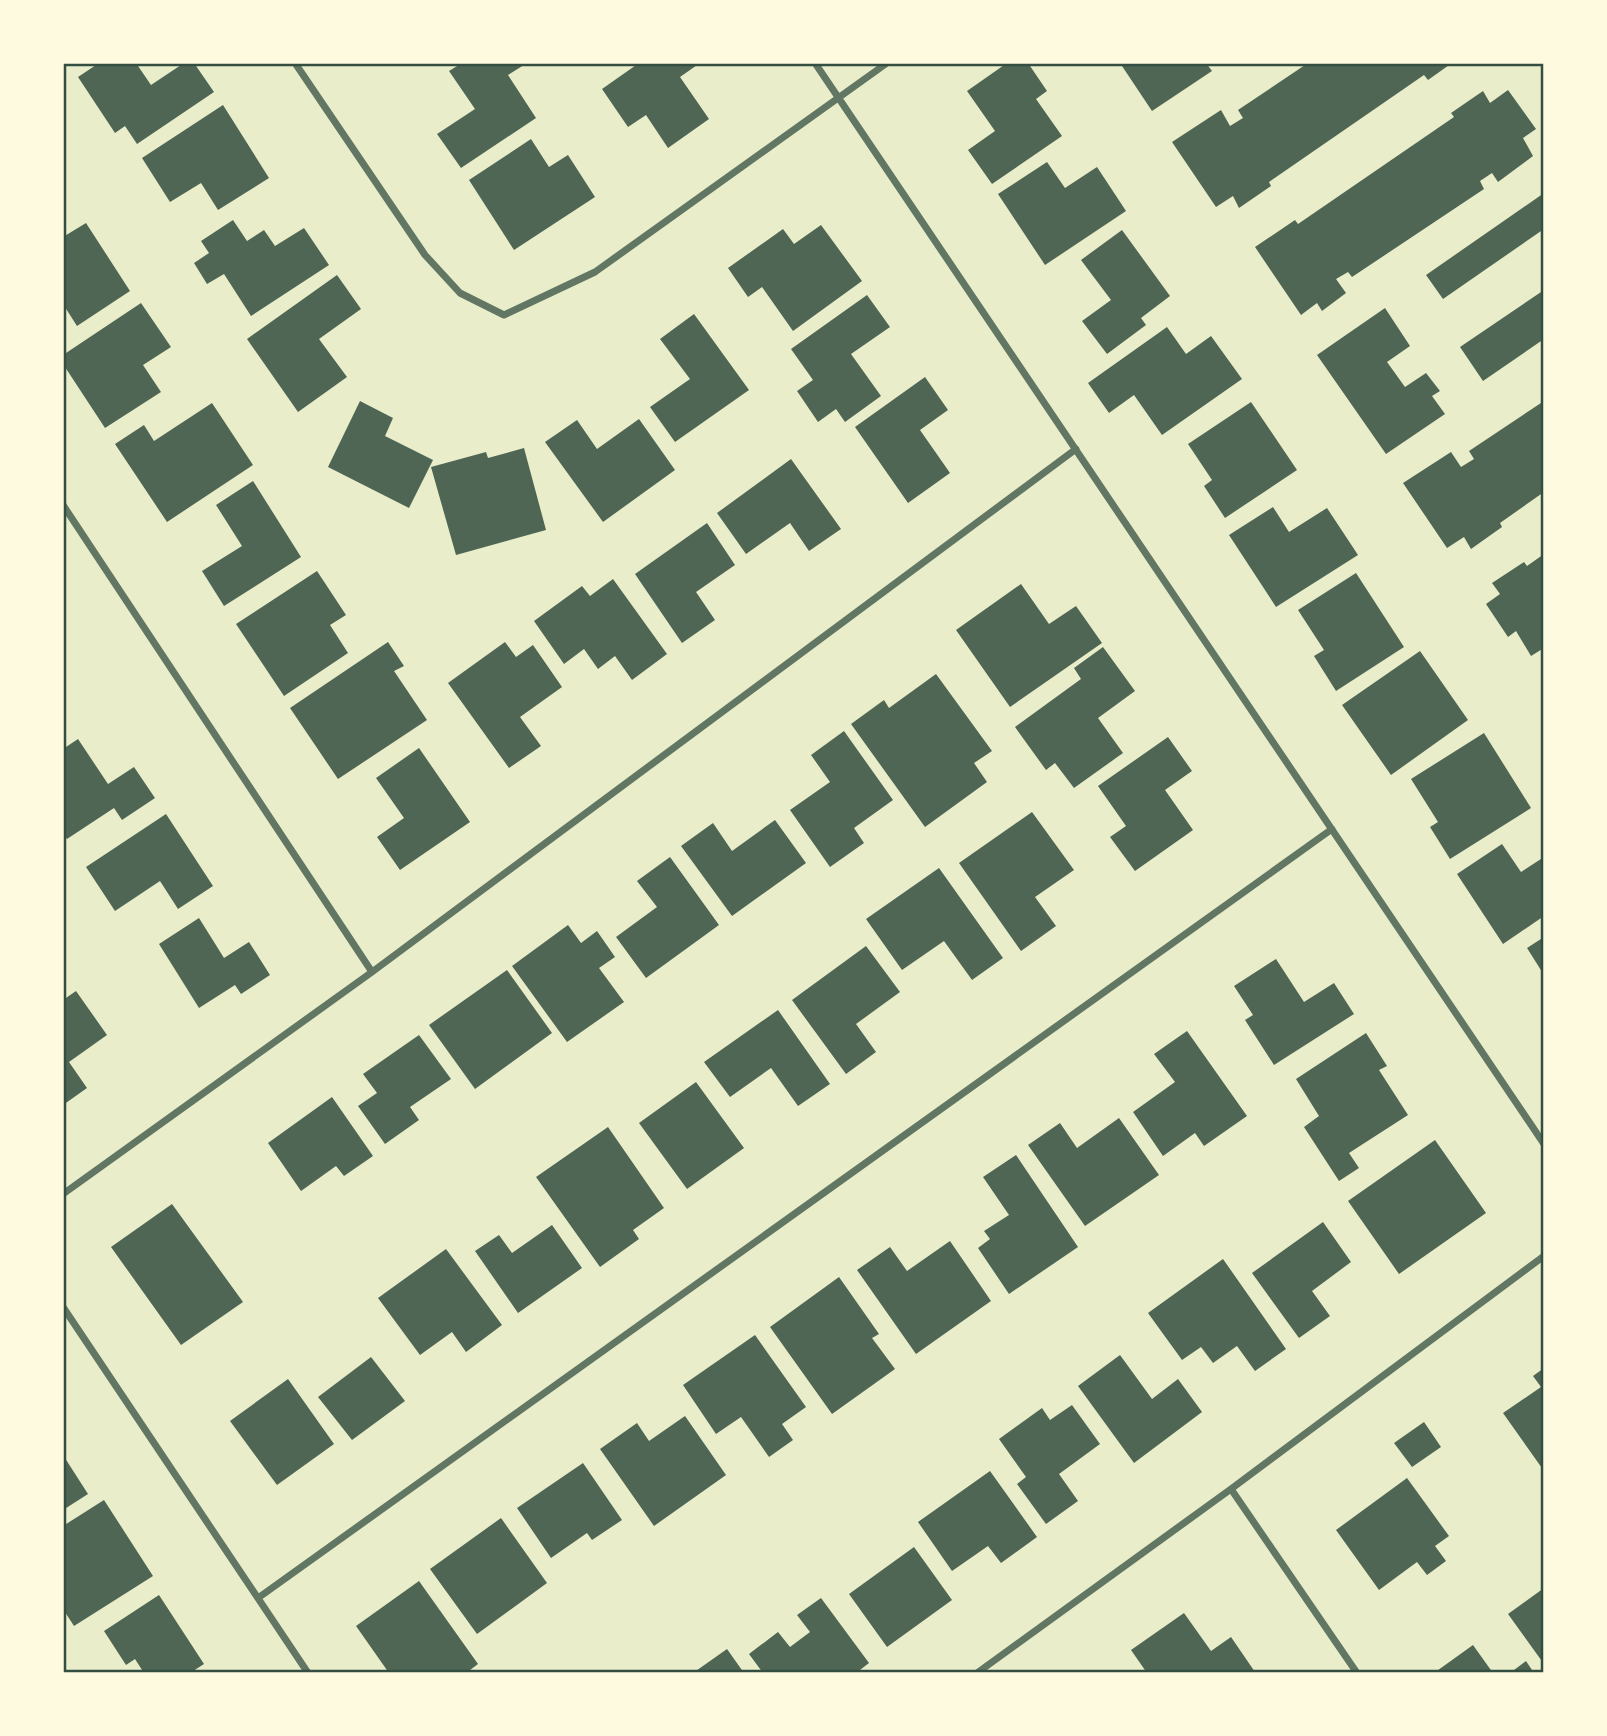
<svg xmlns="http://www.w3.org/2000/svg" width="1607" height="1736" viewBox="0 0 1607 1736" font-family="Jost,sans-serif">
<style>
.building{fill:#4f6655}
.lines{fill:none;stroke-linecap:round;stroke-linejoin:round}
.minor{stroke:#617663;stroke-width:7}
.neatline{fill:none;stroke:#344e41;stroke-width:2.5}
</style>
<rect width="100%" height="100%" fill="#e9edc9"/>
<path class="building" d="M 99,63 L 136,63 L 151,85 L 184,63 L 194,63 L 214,92 L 137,144 L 125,126 L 115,133 L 78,77 Z
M 462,63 L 527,63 L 508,75 L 536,118 L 461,168 L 437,134 L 475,109 L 449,71 Z
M 639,63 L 700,63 L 680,77 L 709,119 L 668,148 L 646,115 L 628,127 L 602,89 Z
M 1007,63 L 1028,63 L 1047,91 L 1036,99 L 1062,136 L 992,184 L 968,150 L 995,131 L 967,91 Z
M 1120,63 L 1206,63 L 1212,71 L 1152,111 Z
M 1308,63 L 1452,63 L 1428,80 L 1424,75 L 1269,182 L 1271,186 L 1239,208 L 1233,196 L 1216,207 L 1172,142 L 1221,110 L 1230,126 L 1243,118 L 1238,110 Z
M 1508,90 L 1536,129 L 1523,138 L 1533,156 L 1498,182 L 1492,173 L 1480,181 L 1484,189 L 1352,277 L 1348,272 L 1336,279 L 1346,293 L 1322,311 L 1317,303 L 1301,315 L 1255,247 L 1295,220 L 1298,224 L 1454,117 L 1451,113 L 1483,91 L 1490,103 Z
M 223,105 L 269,178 L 218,210 L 201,183 L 170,202 L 142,158 Z
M 531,139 L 549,167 L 568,155 L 595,197 L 514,250 L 469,180 Z
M 1047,162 L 1065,188 L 1097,167 L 1126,211 L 1045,265 L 998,194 Z
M 1544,193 L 1544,229 L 1443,299 L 1426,275 Z
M 233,220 L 247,241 L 264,230 L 275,246 L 304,228 L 329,265 L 251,316 L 224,274 L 207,284 L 194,263 L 209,253 L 201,241 Z
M 86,223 L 130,291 L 77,326 L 63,304 L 63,237 Z
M 821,225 L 862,281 L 793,331 L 762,287 L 748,297 L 728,268 L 783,229 L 794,244 Z
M 1122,230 L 1170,296 L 1141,318 L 1146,325 L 1107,354 L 1082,321 L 1111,300 L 1081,260 Z
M 337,275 L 361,309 L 319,339 L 347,377 L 298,412 L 247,339 Z
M 1544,290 L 1544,339 L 1483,381 L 1460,347 Z
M 867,295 L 890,327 L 851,354 L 881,396 L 845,422 L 836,409 L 818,422 L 797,391 L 813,380 L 791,349 Z
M 141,303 L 171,347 L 143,365 L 161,392 L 105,428 L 63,364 L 63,355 Z
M 1385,308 L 1410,346 L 1387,362 L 1405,387 L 1426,373 L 1440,391 L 1432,396 L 1445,414 L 1386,454 L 1317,355 Z
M 694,314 L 749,390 L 675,442 L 650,407 L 690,379 L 660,339 Z
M 1167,327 L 1186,354 L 1211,336 L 1242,379 L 1162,435 L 1134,395 L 1109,413 L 1088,383 Z
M 925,377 L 948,410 L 920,430 L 950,473 L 908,503 L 855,427 Z
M 360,401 L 393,418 L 385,436 L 433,460 L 409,508 L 328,467 Z
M 1544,401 L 1544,492 L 1500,523 L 1502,527 L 1471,549 L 1464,537 L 1447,548 L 1403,483 L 1451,452 L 1461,467 L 1474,459 L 1469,451 Z
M 1251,402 L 1297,470 L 1225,518 L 1204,486 L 1212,480 L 1188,444 Z
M 212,403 L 253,465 L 167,522 L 115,444 L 144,425 L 154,441 Z
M 639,419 L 675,470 L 603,522 L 545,442 L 577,420 L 597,449 Z
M 524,448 L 546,530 L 456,555 L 431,467 L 486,452 L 488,458 Z
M 791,459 L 841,529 L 809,551 L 790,523 L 746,554 L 717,513 Z
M 253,481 L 301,557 L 224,606 L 202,571 L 242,546 L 216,505 Z
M 1273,507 L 1289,532 L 1327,508 L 1358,555 L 1276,607 L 1229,535 Z
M 707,523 L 735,565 L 696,592 L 715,620 L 682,643 L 635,574 Z
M 1544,554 L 1544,648 L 1531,656 L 1516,631 L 1508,637 L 1486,604 L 1500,594 L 1492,583 L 1524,562 L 1527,566 Z
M 317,571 L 346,615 L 330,625 L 348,653 L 284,696 L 236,624 Z
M 1356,573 L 1404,647 L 1336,691 L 1314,656 L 1324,650 L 1298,610 Z
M 613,579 L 667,654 L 632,680 L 615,656 L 598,669 L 584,649 L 564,664 L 534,621 L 582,586 L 590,596 Z
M 1021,584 L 1049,624 L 1076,606 L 1102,643 L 1010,707 L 956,630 Z
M 388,642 L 404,666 L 394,671 L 427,720 L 338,779 L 290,708 Z
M 505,642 L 516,657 L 533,645 L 562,687 L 520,717 L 541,746 L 509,768 L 448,683 Z
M 1103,647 L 1135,691 L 1098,718 L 1123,753 L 1074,788 L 1055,763 L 1046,770 L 1015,727 L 1081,679 L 1074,668 Z
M 1420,651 L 1468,720 L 1391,775 L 1342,705 Z
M 936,674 L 992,751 L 974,763 L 987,782 L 925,827 L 851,724 L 884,700 L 889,708 Z
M 844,731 L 893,800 L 854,828 L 864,843 L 830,867 L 790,810 L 830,782 L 811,755 Z
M 1484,733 L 1531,808 L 1450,859 L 1430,827 L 1438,822 L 1411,779 Z
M 1168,737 L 1192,771 L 1165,790 L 1193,830 L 1135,871 L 1110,837 L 1126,826 L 1098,786 Z
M 78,739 L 108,784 L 134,767 L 155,798 L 122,820 L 114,808 L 67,839 L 63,834 L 63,749 Z
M 419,748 L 470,822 L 400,870 L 377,837 L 404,818 L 376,778 Z
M 1032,812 L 1074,870 L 1035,897 L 1056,926 L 1021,951 L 959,863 Z
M 166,814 L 213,886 L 178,909 L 160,881 L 115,911 L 86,867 Z
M 775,820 L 806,863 L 732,916 L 681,846 L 713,823 L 732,851 Z
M 1502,844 L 1521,872 L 1544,857 L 1544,916 L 1503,944 L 1457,874 Z
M 670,857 L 719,925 L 646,978 L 616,937 L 657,907 L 637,881 Z
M 939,868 L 1003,958 L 972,980 L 944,941 L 902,970 L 866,919 Z
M 199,918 L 224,958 L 249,942 L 270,975 L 241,994 L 235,985 L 199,1008 L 159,944 Z
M 568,925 L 581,943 L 597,931 L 615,957 L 599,968 L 624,1002 L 567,1042 L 512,966 Z
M 1544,937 L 1544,975 L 1527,948 Z
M 866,946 L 900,992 L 856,1024 L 876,1052 L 846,1074 L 792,1000 Z
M 1276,959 L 1304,1002 L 1334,983 L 1354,1014 L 1274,1065 L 1245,1020 L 1253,1015 L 1234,986 Z
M 507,970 L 552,1033 L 475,1089 L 429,1025 Z
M 76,991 L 107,1035 L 69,1062 L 87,1088 L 63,1105 L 63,1000 Z
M 778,1010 L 830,1084 L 798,1106 L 771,1068 L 730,1097 L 704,1062 Z
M 1187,1031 L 1247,1116 L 1204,1146 L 1195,1133 L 1163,1156 L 1133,1112 L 1175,1082 L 1154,1054 Z
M 1366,1033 L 1387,1066 L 1379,1070 L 1408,1115 L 1349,1153 L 1359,1168 L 1339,1181 L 1304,1127 L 1319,1116 L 1296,1079 Z
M 419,1035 L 451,1079 L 410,1107 L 419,1120 L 385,1144 L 358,1106 L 377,1093 L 363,1074 Z
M 696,1082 L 744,1148 L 687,1189 L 639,1123 Z
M 332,1097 L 373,1156 L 344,1176 L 336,1166 L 301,1191 L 268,1143 Z
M 1119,1118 L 1159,1175 L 1085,1226 L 1028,1145 L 1060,1123 L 1077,1148 Z
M 608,1127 L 664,1208 L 633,1230 L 639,1239 L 600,1267 L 536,1177 Z
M 1435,1140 L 1486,1213 L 1399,1274 L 1348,1201 Z
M 1016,1155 L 1078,1247 L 1009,1294 L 978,1248 L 990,1239 L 984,1231 L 1009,1215 L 983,1177 Z
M 172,1204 L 243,1302 L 181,1345 L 111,1247 Z
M 1323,1222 L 1351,1262 L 1312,1291 L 1330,1316 L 1299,1338 L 1252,1273 Z
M 552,1225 L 582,1268 L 518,1313 L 475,1251 L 499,1235 L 512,1253 Z
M 950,1241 L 991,1301 L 916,1354 L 857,1270 L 890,1247 L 907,1271 Z
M 446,1249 L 502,1325 L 466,1352 L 452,1332 L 420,1355 L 378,1298 Z
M 1223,1259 L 1286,1349 L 1255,1371 L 1237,1346 L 1213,1363 L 1201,1347 L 1182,1360 L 1148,1313 Z
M 839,1277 L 879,1334 L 872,1338 L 895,1369 L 832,1414 L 770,1327 Z
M 755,1335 L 806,1407 L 782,1424 L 793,1440 L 769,1457 L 741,1417 L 716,1434 L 683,1385 Z
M 1120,1355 L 1152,1399 L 1178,1379 L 1202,1412 L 1134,1463 L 1078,1386 Z
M 371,1357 L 405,1401 L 352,1440 L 318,1397 Z
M 1544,1368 L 1544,1471 L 1503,1413 L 1541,1387 L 1533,1376 Z
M 288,1379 L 334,1444 L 277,1485 L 230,1421 Z
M 1072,1405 L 1100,1444 L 1059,1474 L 1078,1501 L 1046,1524 L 1017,1484 L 1026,1477 L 999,1439 L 1042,1408 L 1050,1420 Z
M 685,1416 L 726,1475 L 654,1526 L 600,1449 L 637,1423 L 649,1441 Z
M 1424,1422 L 1441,1447 L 1412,1467 L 1394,1443 Z
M 63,1455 L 88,1494 L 63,1510 Z
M 583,1463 L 622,1520 L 592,1540 L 587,1533 L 551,1558 L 517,1508 Z
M 990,1471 L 1037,1537 L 1001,1563 L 988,1546 L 952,1571 L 918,1522 Z
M 1407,1478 L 1449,1536 L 1435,1546 L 1446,1561 L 1427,1575 L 1417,1562 L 1379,1590 L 1336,1530 Z
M 104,1500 L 153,1576 L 74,1626 L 63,1609 L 63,1598 L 66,1596 L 63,1592 L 63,1526 Z
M 501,1518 L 547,1583 L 477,1634 L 430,1569 Z
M 914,1547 L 952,1600 L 887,1647 L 849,1594 Z
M 419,1581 L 478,1664 L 466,1673 L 389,1673 L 356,1626 Z
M 1544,1588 L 1544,1664 L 1508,1614 Z
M 159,1595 L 204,1664 L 190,1673 L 144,1673 L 135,1659 L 126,1665 L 104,1631 Z
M 821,1598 L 869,1663 L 856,1673 L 763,1673 L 749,1654 L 778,1632 L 790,1647 L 810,1632 L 797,1615 Z
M 1184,1613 L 1211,1651 L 1231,1637 L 1255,1672 L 1147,1673 L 1131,1650 Z
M 1473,1645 L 1493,1673 L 1434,1673 Z
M 727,1649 L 744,1673 L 693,1673 Z
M 1526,1661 L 1534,1673 L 1510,1673 Z"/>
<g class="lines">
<path class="minor" d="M 295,63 L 425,255 L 460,293 L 504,315 L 595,272 L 887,63
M 815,63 L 1544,1144
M 1543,63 L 1544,65
M 63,505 L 372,972
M 63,1194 L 372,972 L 1076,449
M 63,1307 L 308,1673
M 1231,1489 L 1357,1673
M 258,1598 L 1332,829
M 977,1673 L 1231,1489 L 1544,1256"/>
</g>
<rect width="1607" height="1736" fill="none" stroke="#fefae0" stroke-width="130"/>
<rect x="65" y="65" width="1477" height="1606" class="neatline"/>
</svg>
